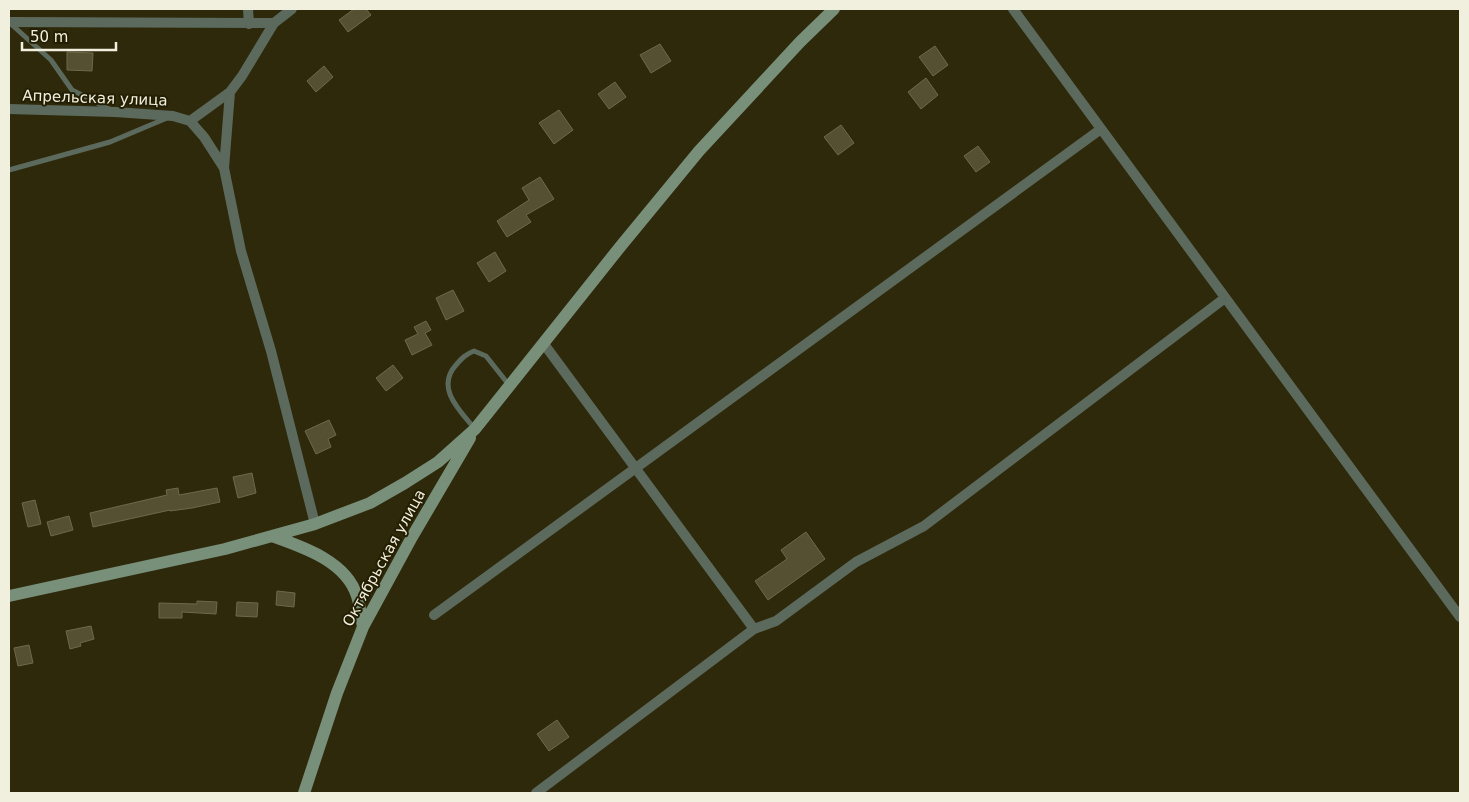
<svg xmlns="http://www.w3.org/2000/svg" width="1469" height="802" viewBox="0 0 1469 802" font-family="'DejaVu Sans',sans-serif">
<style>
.building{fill:#565033;stroke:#6e694a}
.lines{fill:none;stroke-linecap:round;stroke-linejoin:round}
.lane{stroke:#5b6a5d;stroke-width:5}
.street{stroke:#5b6a5d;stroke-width:10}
.secondary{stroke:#788f7a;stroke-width:12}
.labels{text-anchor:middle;stroke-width:4;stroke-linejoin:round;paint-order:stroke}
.street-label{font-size:15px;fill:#f1efde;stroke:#241f03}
</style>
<rect width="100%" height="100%" fill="#2e290b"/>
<path class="building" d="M 354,9 L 366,9 L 371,15 L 348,32 L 339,20 Z
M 660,44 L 671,61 L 651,73 L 640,55 Z
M 935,46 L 948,65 L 933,76 L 919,57 Z
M 67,52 L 93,53 L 92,71 L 67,70 Z
M 324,66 L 333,77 L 316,92 L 307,81 Z
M 926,78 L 938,95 L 921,109 L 908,92 Z
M 615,82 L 626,97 L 609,109 L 598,94 Z
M 559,110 L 573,130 L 554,144 L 539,123 Z
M 841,125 L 854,143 L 838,155 L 824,137 Z
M 978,146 L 990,162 L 976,172 L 964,156 Z
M 540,177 L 554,199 L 526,215 L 531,222 L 507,237 L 497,221 L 529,200 L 522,188 Z
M 495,252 L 506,271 L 489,282 L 477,263 Z
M 453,290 L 464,311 L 446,320 L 436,298 Z
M 426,321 L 431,330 L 425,333 L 432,345 L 412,355 L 405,340 L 418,334 L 414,327 Z
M 393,365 L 403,378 L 386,391 L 376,378 Z
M 329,420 L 336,435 L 328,439 L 331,447 L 316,454 L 305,431 Z
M 252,473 L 256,493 L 238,498 L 233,477 Z
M 178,488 L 179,495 L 217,488 L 220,502 L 192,508 L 170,511 L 170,510 L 93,527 L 90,513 L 167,495 L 166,490 Z
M 35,500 L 41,524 L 28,527 L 22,503 Z
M 69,516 L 73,530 L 51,536 L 47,522 Z
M 806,532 L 825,559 L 768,600 L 755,581 L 787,559 L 781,550 Z
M 277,591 L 295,593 L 294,607 L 276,605 Z
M 197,601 L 217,602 L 216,614 L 182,612 L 182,618 L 159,618 L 159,603 L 197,604 Z
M 237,602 L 258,603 L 257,617 L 236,616 Z
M 91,626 L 94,639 L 80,643 L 81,646 L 70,649 L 66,631 Z
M 29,645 L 33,663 L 18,666 L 14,648 Z
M 557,720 L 569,737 L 549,751 L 537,734 Z"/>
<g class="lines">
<path class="lane" d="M 11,24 L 51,60 L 72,90 L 111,110
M 9,170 L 110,142 L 167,118
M 475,429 C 460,411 435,388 456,365 C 462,358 466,354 474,351 L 486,356 L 509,385"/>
<path class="street" d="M 248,9 L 249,24
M 1013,9 L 1460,617
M 9,22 L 274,23 L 292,9
M 274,23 L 242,76 L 230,92 L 224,168 L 241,251 L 271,351 L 315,524
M 9,109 L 115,112 L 173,116 L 190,121 L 230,92
M 190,121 L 204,137 L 224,168
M 544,344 L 754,629 L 776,621 L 856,562 L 924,526 L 1225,298
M 434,615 L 1101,129
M 536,793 L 754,629"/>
<path class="secondary" d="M 272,536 C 303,547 346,561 357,596 C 360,606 361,616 363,627
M 9,596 L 225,549 L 315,524 L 370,503 L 405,483 L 438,462 L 475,429 L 620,247 L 699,151 L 800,42 L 834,9
M 304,793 L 337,693 L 363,627 L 412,537 L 470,438"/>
</g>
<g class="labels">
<g class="street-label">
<text transform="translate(95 98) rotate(2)" y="5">Апрельская улица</text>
<text transform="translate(384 558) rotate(-61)" y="5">Октябрьская улица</text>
</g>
</g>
<rect width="1469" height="802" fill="none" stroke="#f1efde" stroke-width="20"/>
<path d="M22 42v8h94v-8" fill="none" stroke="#f1efde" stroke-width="2.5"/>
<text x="30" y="42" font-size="15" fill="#f1efde" stroke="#241f03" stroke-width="4" paint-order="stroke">50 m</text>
</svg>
